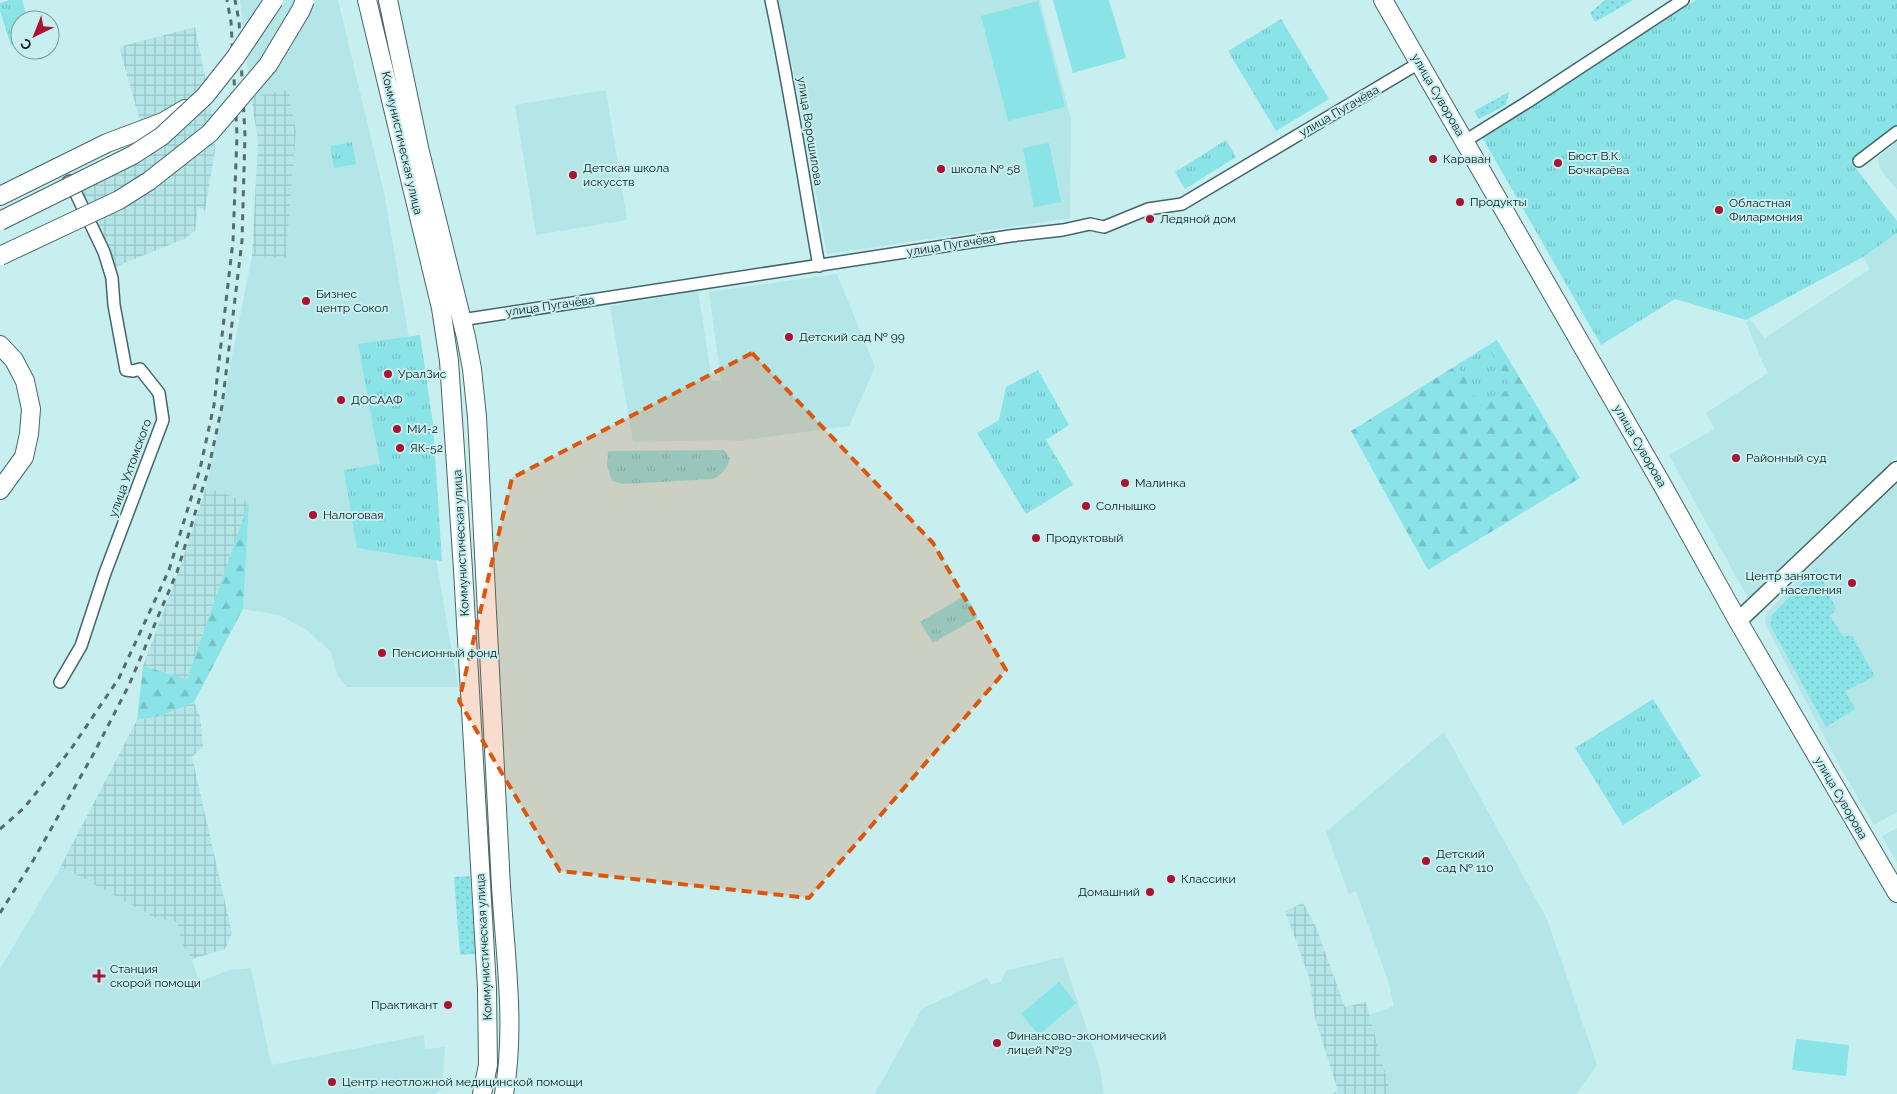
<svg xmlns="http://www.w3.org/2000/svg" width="1897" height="1094" viewBox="0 0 1897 1094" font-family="Raleway,sans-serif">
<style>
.built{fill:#b4e5e7}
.industrial{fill:url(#industrial-grid)}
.grass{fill:url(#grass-dots)}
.forest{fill:url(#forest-firs)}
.park{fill:url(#park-tufts)}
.pitch{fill:#89e3e7}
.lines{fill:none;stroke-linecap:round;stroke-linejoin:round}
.street-casing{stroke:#436668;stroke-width:14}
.secondary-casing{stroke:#436668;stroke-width:19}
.primary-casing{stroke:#436668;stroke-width:20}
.street{stroke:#fff;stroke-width:11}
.secondary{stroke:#fff;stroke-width:16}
.primary{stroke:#fff;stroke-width:18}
.rail{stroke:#546c6d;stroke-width:3;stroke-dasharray:6 6;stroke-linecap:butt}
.primary-bridge-casing{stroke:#436668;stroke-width:20;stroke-linecap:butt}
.primary-bridge{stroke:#fff;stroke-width:18}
.marked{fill:#dd560d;fill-opacity:0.2;stroke:#dd560d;stroke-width:4;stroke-dasharray:10 6;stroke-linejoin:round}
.poi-dot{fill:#ab1430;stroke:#c8eff0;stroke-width:2}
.labels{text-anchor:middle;stroke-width:4;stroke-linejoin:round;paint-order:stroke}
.street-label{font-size:12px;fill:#0d1c1c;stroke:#c8eff0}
.poi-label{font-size:12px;fill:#0d1c1c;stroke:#c8eff0;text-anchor:start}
</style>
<defs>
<pattern id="industrial-grid" width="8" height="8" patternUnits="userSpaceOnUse" patternTransform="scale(1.25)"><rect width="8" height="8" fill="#b4e5e7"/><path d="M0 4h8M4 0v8" fill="none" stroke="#9ac4c6"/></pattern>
<pattern id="grass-dots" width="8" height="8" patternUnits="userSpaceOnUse" patternTransform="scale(1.25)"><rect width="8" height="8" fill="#89e3e7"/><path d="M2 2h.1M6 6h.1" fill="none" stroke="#75c2c6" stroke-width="1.8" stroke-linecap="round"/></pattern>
<pattern id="forest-firs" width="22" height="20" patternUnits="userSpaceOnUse" patternTransform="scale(1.25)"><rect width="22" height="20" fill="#89e3e7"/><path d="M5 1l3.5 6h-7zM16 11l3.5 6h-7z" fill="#75c2c6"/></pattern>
<pattern id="park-tufts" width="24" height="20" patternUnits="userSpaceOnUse" patternTransform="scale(1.25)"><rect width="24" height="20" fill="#89e3e7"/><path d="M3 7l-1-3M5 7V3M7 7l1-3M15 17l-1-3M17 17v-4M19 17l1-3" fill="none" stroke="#75c2c6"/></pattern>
</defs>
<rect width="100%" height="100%" fill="#c8eff0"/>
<path class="built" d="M 240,0 L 338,0 L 385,197 L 418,391 L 429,518 L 458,687 L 347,687 L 337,675 L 331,652 L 307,630 L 279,615 L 243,609 L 249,502 L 206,487 L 252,256 L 286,258 L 296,131 L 288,91 L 251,97 Z
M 778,0 L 1040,0 L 1071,119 L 1070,218 L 827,254 L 793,68 Z
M 606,90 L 627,220 L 536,235 L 515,105 Z
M 1897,142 L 1897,190 L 1879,167 L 1878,157 Z
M 1897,233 L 1897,456 L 1748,598 L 1669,455 L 1715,429 L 1706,413 L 1768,373 L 1761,359 L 1746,322 L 1750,319 L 1765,338 L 1870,269 L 1863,257 Z
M 837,274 L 875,367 L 849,426 L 739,441 L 721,440 L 633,442 L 610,306 L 698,291 L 712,381 L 721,381 L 709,292 Z
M 1897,483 L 1897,812 L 1874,825 L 1842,770 L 1765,624 L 1766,614 L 1814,563 Z
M 1444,732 L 1547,919 L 1597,1065 L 1576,1094 L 1391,1094 L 1370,1015 L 1394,1006 L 1389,984 L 1356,891 L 1349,894 L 1326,832 Z
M 1897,828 L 1897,862 L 1882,836 Z
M 61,866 L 154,918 L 177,922 L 181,942 L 192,959 L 199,982 L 229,970 L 251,968 L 271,1065 L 424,1035 L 425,1049 L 445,1047 L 442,1089 L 435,1094 L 0,1094 L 0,969 Z
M 1063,957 L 1100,1069 L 1104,1094 L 875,1094 L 922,1009 L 987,978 L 991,984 L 1001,982 L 1006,971 Z"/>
<path class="industrial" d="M 195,27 L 213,117 L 215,151 L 205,211 L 198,207 L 195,231 L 184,239 L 115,267 L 112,256 L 103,245 L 80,186 L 142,149 L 141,124 L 119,47 Z
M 288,90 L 296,131 L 286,258 L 252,256 L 258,141 L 251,97 Z
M 206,487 L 249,502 L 187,679 L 143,666 L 178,573 Z
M 194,702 L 200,716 L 203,746 L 192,757 L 232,933 L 225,949 L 192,959 L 181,942 L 177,922 L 155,918 L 61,866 L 137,720 L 161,716 Z
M 1303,903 L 1316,927 L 1345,1007 L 1366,1002 L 1391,1094 L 1331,1094 L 1338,1091 L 1315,1018 L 1309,977 L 1285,911 Z"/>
<path class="grass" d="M 1605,0 L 1633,0 L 1595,22 L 1590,13 Z
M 1509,92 L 1506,105 L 1479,119 L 1474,111 Z
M 1817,568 L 1836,609 L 1830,616 L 1843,636 L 1852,636 L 1875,676 L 1845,691 L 1855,709 L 1826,727 L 1770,625 L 1772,615 Z
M 470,876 L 476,954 L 460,955 L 454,877 Z"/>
<path class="forest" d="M 1497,340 L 1580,478 L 1428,570 L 1351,431 Z
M 249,502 L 243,609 L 194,702 L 161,716 L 137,720 L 143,666 L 187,679 Z"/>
<path class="park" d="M 9,0 L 22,0 L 28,20 L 20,20 L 20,42 L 11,45 L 0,11 L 0,3 Z
M 1696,0 L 1897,0 L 1897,127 L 1851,162 L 1897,221 L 1897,233 L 1863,257 L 1746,320 L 1675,299 L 1601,345 L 1482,137 Z
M 1281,19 L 1329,99 L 1276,131 L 1228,51 Z
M 1226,140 L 1236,157 L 1185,189 L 1175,172 Z
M 352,142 L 356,164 L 334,168 L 330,146 Z
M 420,335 L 433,424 L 442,561 L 357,548 L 344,470 L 380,464 L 358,344 Z
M 1489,348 L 1511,388 L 1480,406 L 1458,365 Z
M 1038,370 L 1069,425 L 1046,440 L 1073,485 L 1026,514 L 977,433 L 999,420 L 1006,387 Z
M 724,450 L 730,459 C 727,469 722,475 713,479 L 623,484 L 612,481 L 607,466 L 608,451 Z
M 966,595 L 978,617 L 933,643 L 920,622 Z
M 1653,699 L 1701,776 L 1623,825 L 1575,748 Z"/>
<path class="pitch" d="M 1053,0 L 1109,0 L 1126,58 L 1073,73 Z
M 1038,1 L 1065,107 L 1008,121 L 981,16 Z
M 1049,143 L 1061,202 L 1034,207 L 1023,148 Z
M 1059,982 L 1076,1003 L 1039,1035 L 1021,1014 Z
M 1796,1039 L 1849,1045 L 1846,1076 L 1792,1070 Z"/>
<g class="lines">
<defs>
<path id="street" d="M 771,0 C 790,88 803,177 819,266
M 1465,141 L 1529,101 L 1683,0
M 1859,161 L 1897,132
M 461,320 L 1010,236 L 1063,230 L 1090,224 L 1104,227 L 1148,209 L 1182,204 L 1419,63
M 60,682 L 81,646 L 105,573 L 163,420 L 159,393 L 140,369 L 133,371 L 126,370 L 114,305 L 112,278 L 104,252 L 70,181 L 68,182"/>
<path id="secondary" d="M 1738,621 L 1897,470"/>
<path id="primary" d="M 367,0 L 441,308 L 449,361 L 463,570 L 487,988 L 488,1065 L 482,1094
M 388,0 L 420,152 L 466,337 L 472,369 L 477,417 C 485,567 492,717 500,867 C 503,942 517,1020 504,1094
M 1383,0 L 1664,488 L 1738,621 L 1897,893
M 0,196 L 107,143 L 163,122 L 185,109
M 0,345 L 14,360 L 25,381 L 31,409 L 29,434 L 24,457 L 0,490"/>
</defs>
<use href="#street" class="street-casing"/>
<use href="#secondary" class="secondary-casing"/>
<use href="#primary" class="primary-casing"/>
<use href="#street" class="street"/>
<use href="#secondary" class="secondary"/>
<use href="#primary" class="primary"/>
<path class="rail" d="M 0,829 L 24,808 L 71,749 L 119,678 L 169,570 L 200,469 L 214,405 L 233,241 L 237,135 L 231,22 L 227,0
M 0,913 L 34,859 L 94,753 L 129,685 L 177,572 L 208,471 L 222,406 L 242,241 L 245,135 L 239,21 L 235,0"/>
<defs>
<path id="primary-bridge" d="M 0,221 L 133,155 L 162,136 L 205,96 L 235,58 L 274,0
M 0,256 L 119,200 L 149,181 L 210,133 L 268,65 L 301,10 L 305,0"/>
</defs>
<use href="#primary-bridge" class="primary-bridge-casing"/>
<use href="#primary-bridge" class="primary-bridge"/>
</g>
<path class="marked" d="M 752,353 L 933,543 L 1006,670 L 809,898 L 560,871 L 459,701 L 512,478 Z"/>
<g class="poi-dot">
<circle cx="1433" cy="159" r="5"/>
<circle cx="1558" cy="163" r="5"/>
<circle cx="941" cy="169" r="5"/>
<circle cx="573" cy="175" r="5"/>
<circle cx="1460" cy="202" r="5"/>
<circle cx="1719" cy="210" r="5"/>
<circle cx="1150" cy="219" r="5"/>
<circle cx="306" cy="301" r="5"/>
<circle cx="789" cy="337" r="5"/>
<circle cx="388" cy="374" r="5"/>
<circle cx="341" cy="400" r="5"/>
<circle cx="397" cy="429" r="5"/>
<circle cx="400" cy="448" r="5"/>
<circle cx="1736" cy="458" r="5"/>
<circle cx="1125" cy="483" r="5"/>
<circle cx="1086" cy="506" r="5"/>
<circle cx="313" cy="515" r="5"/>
<circle cx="1036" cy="538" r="5"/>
<circle cx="1852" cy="583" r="5"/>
<circle cx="382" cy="653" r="5"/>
<circle cx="1426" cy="861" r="5"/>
<circle cx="1171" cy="879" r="5"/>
<circle cx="1150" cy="892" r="5"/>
<path d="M96.5 968.5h5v5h5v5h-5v5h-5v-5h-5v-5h5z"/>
<circle cx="448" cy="1005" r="5"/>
<circle cx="997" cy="1043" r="5"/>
<circle cx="332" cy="1082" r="5"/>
</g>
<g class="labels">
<g class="street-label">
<text transform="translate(1438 95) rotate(60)" y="4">улица Суворова</text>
<text transform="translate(1339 111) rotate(-30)" y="4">улица Пугачёва</text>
<text transform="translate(810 131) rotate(81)" y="4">улица Ворошилова</text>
<text transform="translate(402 143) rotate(77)" y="4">Коммунистическая улица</text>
<text transform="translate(951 245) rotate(-9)" y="4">улица Пугачёва</text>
<text transform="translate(550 306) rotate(-8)" y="4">улица Пугачёва</text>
<text transform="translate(1640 446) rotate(60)" y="4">улица Суворова</text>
<text transform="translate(130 468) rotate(-70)" y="4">улица Ухтомского</text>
<text transform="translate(461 543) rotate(-93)" y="4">Коммунистическая улица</text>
<text transform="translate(1841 798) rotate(60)" y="4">улица Суворова</text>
<text transform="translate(484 947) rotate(-93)" y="4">Коммунистическая улица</text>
</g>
<g class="poi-label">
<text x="1568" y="160">Бюст В.К.<tspan x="1568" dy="14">Бочкарёва</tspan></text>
<text x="1443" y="163">Караван</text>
<text x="583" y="172">Детская школа<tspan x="583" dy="14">искусств</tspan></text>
<text x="951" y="173">школа № 58</text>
<text x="1470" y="206">Продукты</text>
<text x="1729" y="207">Областная<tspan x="1729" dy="14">Филармония</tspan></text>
<text x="1160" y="223">Ледяной дом</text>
<text x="316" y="298">Бизнес<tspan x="316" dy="14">центр Сокол</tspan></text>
<text x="799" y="341">Детский сад № 99</text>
<text x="398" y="378">УралЗис</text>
<text x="351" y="404">ДОСААФ</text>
<text x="407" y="433">МИ-2</text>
<text x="410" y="452">ЯК-52</text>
<text x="1746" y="462">Районный суд</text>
<text x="1135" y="487">Малинка</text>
<text x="1096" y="510">Солнышко</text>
<text x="323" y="519">Налоговая</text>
<text x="1046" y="542">Продуктовый</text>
<text x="1842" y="580" text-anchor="end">Центр занятости<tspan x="1842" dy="14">населения</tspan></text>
<text x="392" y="657">Пенсионный фонд</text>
<text x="1436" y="858">Детский<tspan x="1436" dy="14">сад № 110</tspan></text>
<text x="1181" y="883">Классики</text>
<text x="1140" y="896" text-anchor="end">Домашний</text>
<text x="110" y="973">Станция<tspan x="110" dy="14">скорой помощи</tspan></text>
<text x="438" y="1009" text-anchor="end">Практикант</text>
<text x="1007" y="1040">Финансово-экономический<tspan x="1007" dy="14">лицей №29</tspan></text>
<text x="342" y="1086">Центр неотложной медицинской помощи</text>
</g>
</g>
<g transform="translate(35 35) rotate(223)"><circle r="24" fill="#c8eff0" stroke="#7d9b9b"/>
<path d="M0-4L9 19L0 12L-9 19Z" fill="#ab1430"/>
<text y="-8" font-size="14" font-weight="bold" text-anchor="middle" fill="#0d1c1c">С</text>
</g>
</svg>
